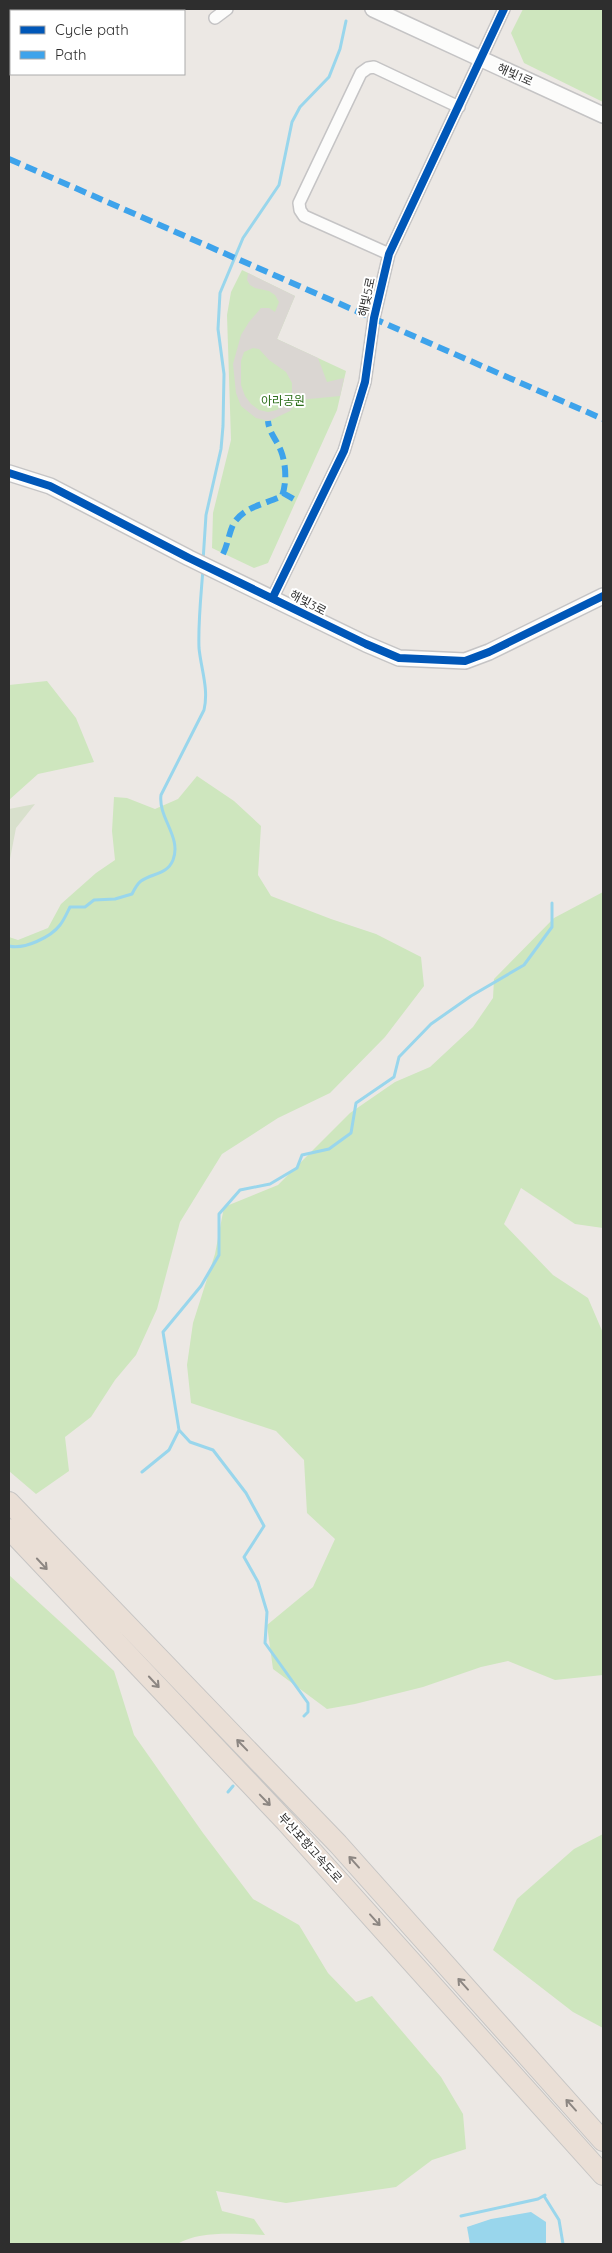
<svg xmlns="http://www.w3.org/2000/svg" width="612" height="2253" viewBox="0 0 612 2253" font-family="Quicksand,'Noto Sans KR',sans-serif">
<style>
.green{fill:#cee6be}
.cemetery{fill:#d8e0cc}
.plaza{fill:#dad6d2;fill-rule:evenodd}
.water{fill:#99d6ec}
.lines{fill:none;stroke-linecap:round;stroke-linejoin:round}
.stream{stroke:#99d6ec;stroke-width:3}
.street-casing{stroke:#c5c4c5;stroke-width:14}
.secondary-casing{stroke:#c5c4c5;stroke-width:18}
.highway-casing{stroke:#c6c5c4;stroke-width:22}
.street{stroke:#fcfcfb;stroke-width:11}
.secondary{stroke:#fcfcfb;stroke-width:15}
.highway{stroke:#eadfd6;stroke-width:20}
.quiet{stroke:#3ea3eb;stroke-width:6;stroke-dasharray:12 6;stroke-linecap:butt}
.cycleway-casing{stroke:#fff;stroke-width:11}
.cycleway{stroke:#0057b8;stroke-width:8}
.oneway{stroke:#8c8682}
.labels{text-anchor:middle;stroke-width:4;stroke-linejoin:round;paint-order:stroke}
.street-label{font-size:12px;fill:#2e2e2e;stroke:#fff}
.park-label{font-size:12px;fill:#2c6e1b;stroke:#fff}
</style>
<rect width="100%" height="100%" fill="#ece8e4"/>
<path class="green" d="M 523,9 L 603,9 L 603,102 L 524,63 L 511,33 Z
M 242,270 L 295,296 L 277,339 L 346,371 L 337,410 L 268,563 L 254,568 L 212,548 L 213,513 L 231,440 L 227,315 L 231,292 Z
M 47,681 L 76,718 L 94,762 L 38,774 L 9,800 L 9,685 Z
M 197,776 L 234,801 L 261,826 L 258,875 L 271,896 L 331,919 L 376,934 L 421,957 L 424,986 L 385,1037 L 330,1093 L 278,1118 L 222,1154 L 180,1222 L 157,1309 L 136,1355 L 115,1380 L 91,1417 L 65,1437 L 69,1471 L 36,1494 L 9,1471 L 9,937 L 18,940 L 48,928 L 61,904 L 96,873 L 115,860 L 112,831 L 114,797 L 127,798 L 155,809 L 178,799 Z
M 603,892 L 603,1228 L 575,1224 L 521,1188 L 504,1224 L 553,1275 L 588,1298 L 603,1333 L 603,1675 L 555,1680 L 508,1661 L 481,1667 L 423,1687 L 355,1704 L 327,1709 L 273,1669 L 267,1625 L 313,1587 L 335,1539 L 307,1513 L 304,1460 L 276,1431 L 191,1403 L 187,1365 L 193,1323 L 215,1254 L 224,1207 L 278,1185 L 350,1113 L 395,1082 L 430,1067 L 473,1027 L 493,998 L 494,979 L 554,918 Z
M 9,1575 L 114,1671 L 134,1735 L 203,1833 L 253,1899 L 299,1925 L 328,1973 L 356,2002 L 372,1996 L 441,2077 L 463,2114 L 466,2149 L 432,2160 L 396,2187 L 286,2203 L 216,2191 L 222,2211 L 254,2219 L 265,2235 C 237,2234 201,2230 177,2244 L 9,2244 Z
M 603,1834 L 603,2028 L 573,2012 L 493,1950 L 517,1899 L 574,1849 Z"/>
<path class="cemetery" d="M 35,804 L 16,828 L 9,864 L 9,809 Z"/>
<path class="plaza" d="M 248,273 L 295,296 L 277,339 L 318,358 L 327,382 L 344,378 L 340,396 L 299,400 L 290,411 L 269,421 L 256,418 L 241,406 L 236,393 L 233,364 L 241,335 L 249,322 L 261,308 L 269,308 L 275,312 L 279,302 L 275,295 L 269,291 L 255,288 L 250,285 L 247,280 ZM 253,348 L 259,349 L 269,360 L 286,372 L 292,383 L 292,391 L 289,399 L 277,410 L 268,412 L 259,410 L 251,404 L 245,396 L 241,385 L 241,361 L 244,352 Z"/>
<path class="water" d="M 531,2212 L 546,2222 L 546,2244 L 470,2244 L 467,2227 L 491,2219 Z"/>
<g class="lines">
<path class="stream" d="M 203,561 L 206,515 L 221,449 L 223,426 L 224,374 L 218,329 L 220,293 L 243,238 L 279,185 L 292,122 L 300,107 L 329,77 L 340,49 L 346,21
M 9,946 C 24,950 51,937 60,925 C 64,920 67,913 70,907 L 85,907 L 94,900 L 115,899 L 132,894 C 134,890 137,884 141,881 C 152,873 167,875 173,860 C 182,837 158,818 161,795 L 204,710 C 209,689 201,669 199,648 C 198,622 201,596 203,569
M 179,1430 L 190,1442 L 213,1450 L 246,1493 L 264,1526 L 244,1557 L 258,1582 L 267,1612 L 265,1643 L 308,1703 L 308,1712 L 304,1716
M 142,1472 L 169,1450 L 179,1430 L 163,1332 L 201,1286 L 219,1255 L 219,1214 L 240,1190 L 270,1184 L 297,1168 L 302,1155 L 329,1149 L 351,1133 L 356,1103 L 394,1077 L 399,1057 L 431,1024 L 471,996 L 524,965 L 552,927 L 552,903
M 228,1792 L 233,1786
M 544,2196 L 559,2220 L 563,2244
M 461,2216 L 538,2199 L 545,2195"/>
<defs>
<path id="street" d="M 215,18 L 227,9
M 389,254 L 304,216 L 300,210 L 299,203 L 361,73 L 368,68 L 374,67 L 459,107
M 273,597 L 344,451 L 365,382 L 374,318 L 389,254 L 504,9"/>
<path id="secondary" d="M 373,9 L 603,115
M 9,473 L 50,486 L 189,558 L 366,644 L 399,658 L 465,661 L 489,652 L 603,596"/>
<path id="highway" d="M 9,1502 L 338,1844 L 603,2141
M 9,1529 L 286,1822 L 603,2175"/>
</defs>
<use href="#street" class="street-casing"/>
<use href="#secondary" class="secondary-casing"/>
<use href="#highway" class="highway-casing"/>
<use href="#street" class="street"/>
<use href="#secondary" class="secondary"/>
<use href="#highway" class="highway"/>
<path class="quiet" d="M 9,159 L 603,419
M 283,493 L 297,501
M 223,554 C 228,544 229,532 234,523 C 245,506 266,504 282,496 C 287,482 286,464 281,451 C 277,440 269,433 268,421"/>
<defs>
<path id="cycleway" d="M 9,473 L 50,486 L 189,558 L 366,644 L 399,658 L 465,661 L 489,652 L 603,596
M 273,597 L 344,451 L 365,382 L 374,318 L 389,254 L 504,9"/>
</defs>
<use href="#cycleway" class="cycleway-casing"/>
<use href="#cycleway" class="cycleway"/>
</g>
<defs><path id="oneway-shaft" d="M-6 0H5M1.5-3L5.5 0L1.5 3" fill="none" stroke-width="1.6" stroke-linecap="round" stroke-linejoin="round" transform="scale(1.25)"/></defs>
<g class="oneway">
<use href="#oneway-shaft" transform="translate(42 1564) rotate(47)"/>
<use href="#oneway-shaft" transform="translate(154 1682) rotate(47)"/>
<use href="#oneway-shaft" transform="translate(242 1745) rotate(-134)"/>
<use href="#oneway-shaft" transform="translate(265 1800) rotate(46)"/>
<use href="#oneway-shaft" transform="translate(354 1862) rotate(-132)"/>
<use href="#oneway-shaft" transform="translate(375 1920) rotate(48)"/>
<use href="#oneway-shaft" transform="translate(463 1984) rotate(-132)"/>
<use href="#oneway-shaft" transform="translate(571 2105) rotate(-132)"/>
</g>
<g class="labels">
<g class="street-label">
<text transform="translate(515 75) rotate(24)" y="4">해빛1로</text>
<text transform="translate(367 297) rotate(-78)" y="4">해빛5로</text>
<text transform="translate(308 603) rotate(28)" y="4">해빛3로</text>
<text transform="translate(310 1848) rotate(48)" y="4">부산포항고속도로</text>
</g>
<g class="park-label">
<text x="283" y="405">아라공원</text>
</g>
</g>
<rect width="612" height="2253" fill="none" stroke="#2e2e2e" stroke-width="20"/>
<rect x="10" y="10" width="175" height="65" fill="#ffffff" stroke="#ababab"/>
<rect x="20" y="26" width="25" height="8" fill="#0057b8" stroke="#ababab"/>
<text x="55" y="35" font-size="15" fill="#2e2e2e">Cycle path</text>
<rect x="20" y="51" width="25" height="8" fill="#3ea3eb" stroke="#ababab"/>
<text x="55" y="60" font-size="15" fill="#2e2e2e">Path</text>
</svg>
